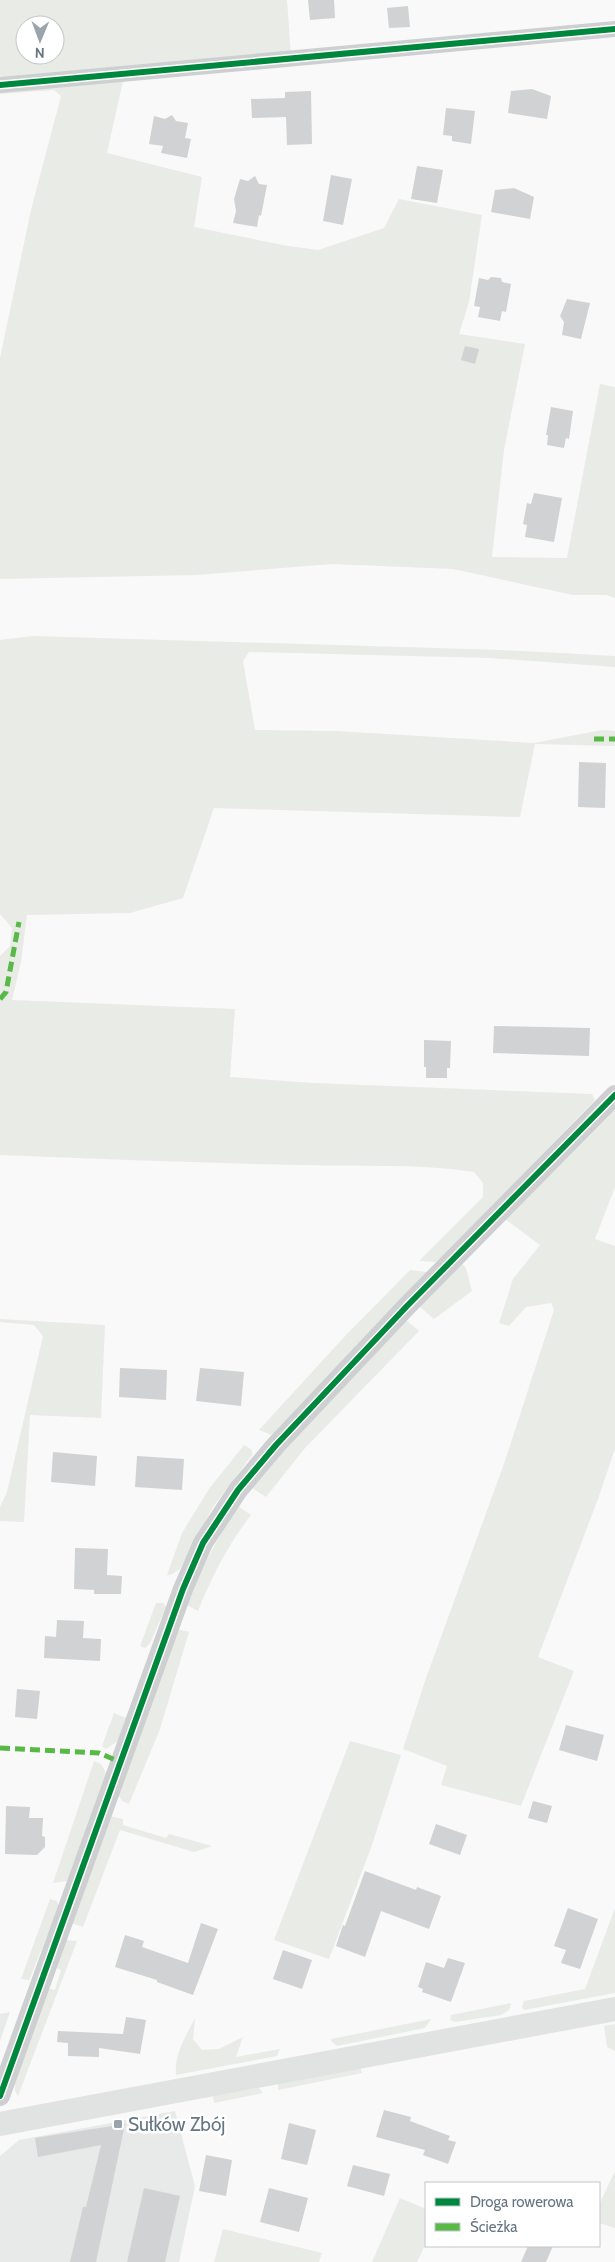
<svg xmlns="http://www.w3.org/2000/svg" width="615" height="2262" viewBox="0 0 615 2262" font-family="Cabin,sans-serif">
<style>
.built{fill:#e8e9e9}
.green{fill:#e8ebe6;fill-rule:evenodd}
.building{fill:#d0d2d3}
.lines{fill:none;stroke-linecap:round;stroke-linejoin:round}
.minor{stroke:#cecfd0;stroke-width:16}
.tertiary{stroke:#cecfd0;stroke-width:20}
.secondary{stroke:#e1e2e2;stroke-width:24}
.quiet{stroke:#58b947;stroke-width:5;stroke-dasharray:10 5;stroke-linecap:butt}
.cycleway-casing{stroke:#fff;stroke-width:9}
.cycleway{stroke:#00873e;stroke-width:6}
.poi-dot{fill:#99a4ac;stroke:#fff;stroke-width:2}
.labels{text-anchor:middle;stroke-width:5;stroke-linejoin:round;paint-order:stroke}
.poi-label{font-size:19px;fill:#657683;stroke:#fff;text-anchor:start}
</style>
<rect width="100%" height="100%" fill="#f9f9f9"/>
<path class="built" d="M 10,2012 L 0,2041 L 0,2014 Z
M 175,2111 L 195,2186 L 179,2262 L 0,2262 L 0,2156 L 19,2140 Z"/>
<path class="green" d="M 0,0 L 287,0 L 291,55 L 0,78 ZM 25,25 L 55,25 L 55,55 L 25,55 Z
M 123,81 L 107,153 L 202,177 L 194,227 L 288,246 L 318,250 L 384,228 L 399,199 L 482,215 L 469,302 L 459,334 L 525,344 L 504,450 L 492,557 L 567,558 L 600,384 L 615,387 L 615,598 L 607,595 L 573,595 L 453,569 L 332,564 L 196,575 L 0,579 L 0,358 L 31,210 L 61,96 L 54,90 L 0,94 L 0,91 Z
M 33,636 L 501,650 L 615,656 L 615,667 L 490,658 L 249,652 L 243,661 L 255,730 L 336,731 L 534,743 L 602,730 L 615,731 L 615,746 L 535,744 L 520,817 L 214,808 L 183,898 L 130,913 L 27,915 L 21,962 L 12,1000 L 235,1009 L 230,1077 L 314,1083 L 592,1094 L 595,1100 L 441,1259 L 435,1262 L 419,1261 L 483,1197 L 483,1183 L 474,1172 C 418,1163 360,1167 303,1165 C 202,1163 101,1159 0,1155 L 0,956 L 10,946 L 12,928 L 0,914 L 0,640 Z
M 615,1108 L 615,1187 L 595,1239 L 615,1246 L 615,1449 L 598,1499 L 538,1657 L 574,1671 L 521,1806 L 441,1785 L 447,1766 L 403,1749 L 425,1681 L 505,1461 L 554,1310 L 551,1303 L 526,1307 L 509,1326 L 499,1323 L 513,1279 L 540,1245 L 505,1219 Z
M 461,1262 L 466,1268 L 472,1291 L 434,1319 L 420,1307 Z
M 410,1270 L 427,1272 L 272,1435 L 259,1430 L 346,1335 Z
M 0,1319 L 105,1325 L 101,1418 L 30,1415 L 24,1522 L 0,1521 L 0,1507 L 7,1492 L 43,1336 L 34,1325 L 0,1322 Z
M 406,1320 L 419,1331 L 305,1448 L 266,1497 L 252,1488 L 289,1442 Z
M 244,1445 L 252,1450 L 252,1455 L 213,1507 L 180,1569 L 172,1574 L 167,1575 L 182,1533 L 209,1489 Z
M 238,1506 L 251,1515 C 229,1543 211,1578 198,1611 L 187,1605 C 200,1569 218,1538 238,1506 Z
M 156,1603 L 163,1603 L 166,1607 L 150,1643 L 145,1648 L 140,1646 Z
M 177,1629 L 189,1632 L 160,1729 L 129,1804 L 122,1801 L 118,1794 Z
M 114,1713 L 126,1718 L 118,1741 L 106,1749 L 102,1746 Z
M 350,1741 L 401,1755 L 372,1845 L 329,1959 L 274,1940 Z
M 94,1761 C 103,1764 105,1768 106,1777 L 67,1881 L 53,1883 Z
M 110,1816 L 123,1819 L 123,1825 L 166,1838 L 169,1834 L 212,1846 L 194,1852 L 120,1830 L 83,1927 L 71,1923 Z
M 50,1899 L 57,1901 L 59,1907 L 29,1980 L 21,1979 Z
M 615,1908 L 615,1993 L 524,2010 L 522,2007 L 524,2001 L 585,1989 Z
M 65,1940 L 77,1941 L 18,2096 L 15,2091 L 15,2077 L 47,1988 L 55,1990 L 61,1970 L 55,1967 Z
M 511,2003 L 509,2010 L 501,2015 L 455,2022 L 450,2020 L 451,2015 Z
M 195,2018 L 193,2039 L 202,2050 L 219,2049 L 243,2037 L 236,2057 L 280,2049 L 277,2056 L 176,2075 C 174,2054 186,2036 195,2018 Z
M 431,2019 L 425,2028 L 337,2046 L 331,2041 L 331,2039 Z
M 615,2024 L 615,2051 L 607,2047 L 604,2026 Z
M 360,2067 L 362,2073 L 278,2090 L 278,2083 Z
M 259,2088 L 263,2093 L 214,2103 L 213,2095 Z
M 615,2171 L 615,2228 L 599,2223 L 599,2205 Z
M 400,2198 L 426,2209 L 426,2243 L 417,2262 L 372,2262 Z
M 223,2229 L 322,2253 L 319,2262 L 214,2262 Z"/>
<path class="building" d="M 308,0 L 334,0 L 335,18 L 310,20 Z
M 408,6 L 410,27 L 389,28 L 387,8 Z
M 532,89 L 551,96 L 547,119 L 508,113 L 511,91 Z
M 311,91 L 312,144 L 287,145 L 286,117 L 252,118 L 251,99 L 285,98 L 285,92 Z
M 446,108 L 475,111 L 471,144 L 452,141 L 452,136 L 443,135 Z
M 172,115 L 176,121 L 188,123 L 185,138 L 191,139 L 187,158 L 161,153 L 163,146 L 149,144 L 154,116 L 165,119 Z
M 417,166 L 443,170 L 437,203 L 411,199 Z
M 331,175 L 352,179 L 343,225 L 323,221 Z
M 255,176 L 259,184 L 267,185 L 261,216 L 259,215 L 257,227 L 233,223 L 236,211 L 234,199 L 240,179 L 248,181 Z
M 514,188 L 534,197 L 530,219 L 491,212 L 495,190 Z
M 491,277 L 501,278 L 502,282 L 511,284 L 506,312 L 502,311 L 500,321 L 478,317 L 480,307 L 474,306 L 479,278 L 488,280 Z
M 567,299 L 590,303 L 581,339 L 562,335 L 564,322 L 560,316 Z
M 465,346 L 479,349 L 475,364 L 461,360 Z
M 551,407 L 573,411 L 569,439 L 566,438 L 564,448 L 547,445 L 548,435 L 546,435 Z
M 534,493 L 562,498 L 554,542 L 525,537 L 527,525 L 523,524 L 527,503 L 531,504 Z
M 579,762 L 606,763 L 605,808 L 578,807 Z
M 494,1026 L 590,1028 L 589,1056 L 493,1053 Z
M 424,1040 L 451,1041 L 450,1068 L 447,1068 L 447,1078 L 426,1078 L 426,1067 L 424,1067 Z
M 120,1368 L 167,1370 L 166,1400 L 119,1397 Z
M 200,1368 L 244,1372 L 241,1406 L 196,1401 Z
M 53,1452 L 97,1456 L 95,1486 L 51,1482 Z
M 137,1456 L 184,1459 L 182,1490 L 135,1487 Z
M 75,1548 L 108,1549 L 107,1575 L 122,1576 L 121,1594 L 94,1594 L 94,1590 L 74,1589 Z
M 57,1620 L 84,1621 L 83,1638 L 101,1639 L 100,1661 L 44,1658 L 45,1636 L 56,1637 Z
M 17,1689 L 40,1691 L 37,1719 L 15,1717 Z
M 566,1725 L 604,1735 L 597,1761 L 559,1750 Z
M 533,1801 L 552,1806 L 547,1823 L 528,1818 Z
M 6,1806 L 30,1807 L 29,1818 L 43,1818 L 42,1836 L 45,1837 L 45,1847 L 37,1855 L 5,1854 Z
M 436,1824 L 467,1835 L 460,1855 L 429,1844 Z
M 365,1871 L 416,1890 L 417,1887 L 441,1896 L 429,1929 L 381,1911 L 365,1957 L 336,1946 L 343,1925 L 345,1926 Z
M 568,1908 L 598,1919 L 580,1969 L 561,1963 L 566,1950 L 554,1946 Z
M 201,1923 L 218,1929 L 193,1995 L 157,1982 L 157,1980 L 115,1967 L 125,1935 L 144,1941 L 142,1947 L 188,1963 Z
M 283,1950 L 312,1960 L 302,1989 L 273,1979 Z
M 448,1958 L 465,1963 L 451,2002 L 422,1992 L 423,1989 L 418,1987 L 426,1962 L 444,1968 Z
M 126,2017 L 146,2020 L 140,2054 L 99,2048 L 99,2057 L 68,2056 L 68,2043 L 57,2042 L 58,2031 L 123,2034 Z
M 384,2110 L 411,2117 L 410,2121 L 450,2136 L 448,2140 L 456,2142 L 448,2164 L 423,2155 L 425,2150 L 376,2137 Z
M 289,2123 L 316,2130 L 307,2165 L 281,2159 Z
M 125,2124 L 96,2262 L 70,2262 L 83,2207 L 86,2207 L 101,2145 L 38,2157 L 35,2138 Z
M 206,2155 L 232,2160 L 226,2196 L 199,2191 Z
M 353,2165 L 390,2174 L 384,2196 L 347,2186 Z
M 144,2188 L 180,2196 L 165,2262 L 127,2262 Z
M 269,2188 L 308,2198 L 299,2232 L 260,2222 Z
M 528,2246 L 553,2246 L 546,2262 L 521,2262 Z"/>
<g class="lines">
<path class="minor" d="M 0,85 L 615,29"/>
<path class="tertiary" d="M 0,2096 L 183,1589 L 203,1543 L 238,1490 L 276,1445 L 407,1306 L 615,1095"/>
<path class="secondary" d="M 0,2124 L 615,2009"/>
<path class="quiet" d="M 594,739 L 615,739
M 0,999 L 6,992 L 19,922
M 0,1748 L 99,1753 L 120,1762"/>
<defs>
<path id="cycleway" d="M 0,85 L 615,29
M 0,2096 L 183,1589 L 203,1543 L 238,1490 L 276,1445 L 407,1306 L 615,1095"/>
</defs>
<use href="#cycleway" class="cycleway-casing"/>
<use href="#cycleway" class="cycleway"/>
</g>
<rect class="poi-dot" x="113" y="2119" width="10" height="10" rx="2.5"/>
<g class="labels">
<g class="poi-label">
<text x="128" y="2131">Sułków Zbój</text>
</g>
</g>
<rect x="425" y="2182" width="175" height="65" fill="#ffffff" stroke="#c1c8cd"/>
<rect x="435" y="2198" width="25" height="8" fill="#00873e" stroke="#c1c8cd"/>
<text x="470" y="2207" font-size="15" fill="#657683">Droga rowerowa</text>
<rect x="435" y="2223" width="25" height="8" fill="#58b947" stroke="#c1c8cd"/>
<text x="470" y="2232" font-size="15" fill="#657683">Ścieżka</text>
<g transform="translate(40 40) rotate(181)"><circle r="24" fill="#ffffff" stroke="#c1c8cd"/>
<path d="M0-4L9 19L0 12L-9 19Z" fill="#99a4ac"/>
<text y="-8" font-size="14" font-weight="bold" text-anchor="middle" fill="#657683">N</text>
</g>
</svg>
